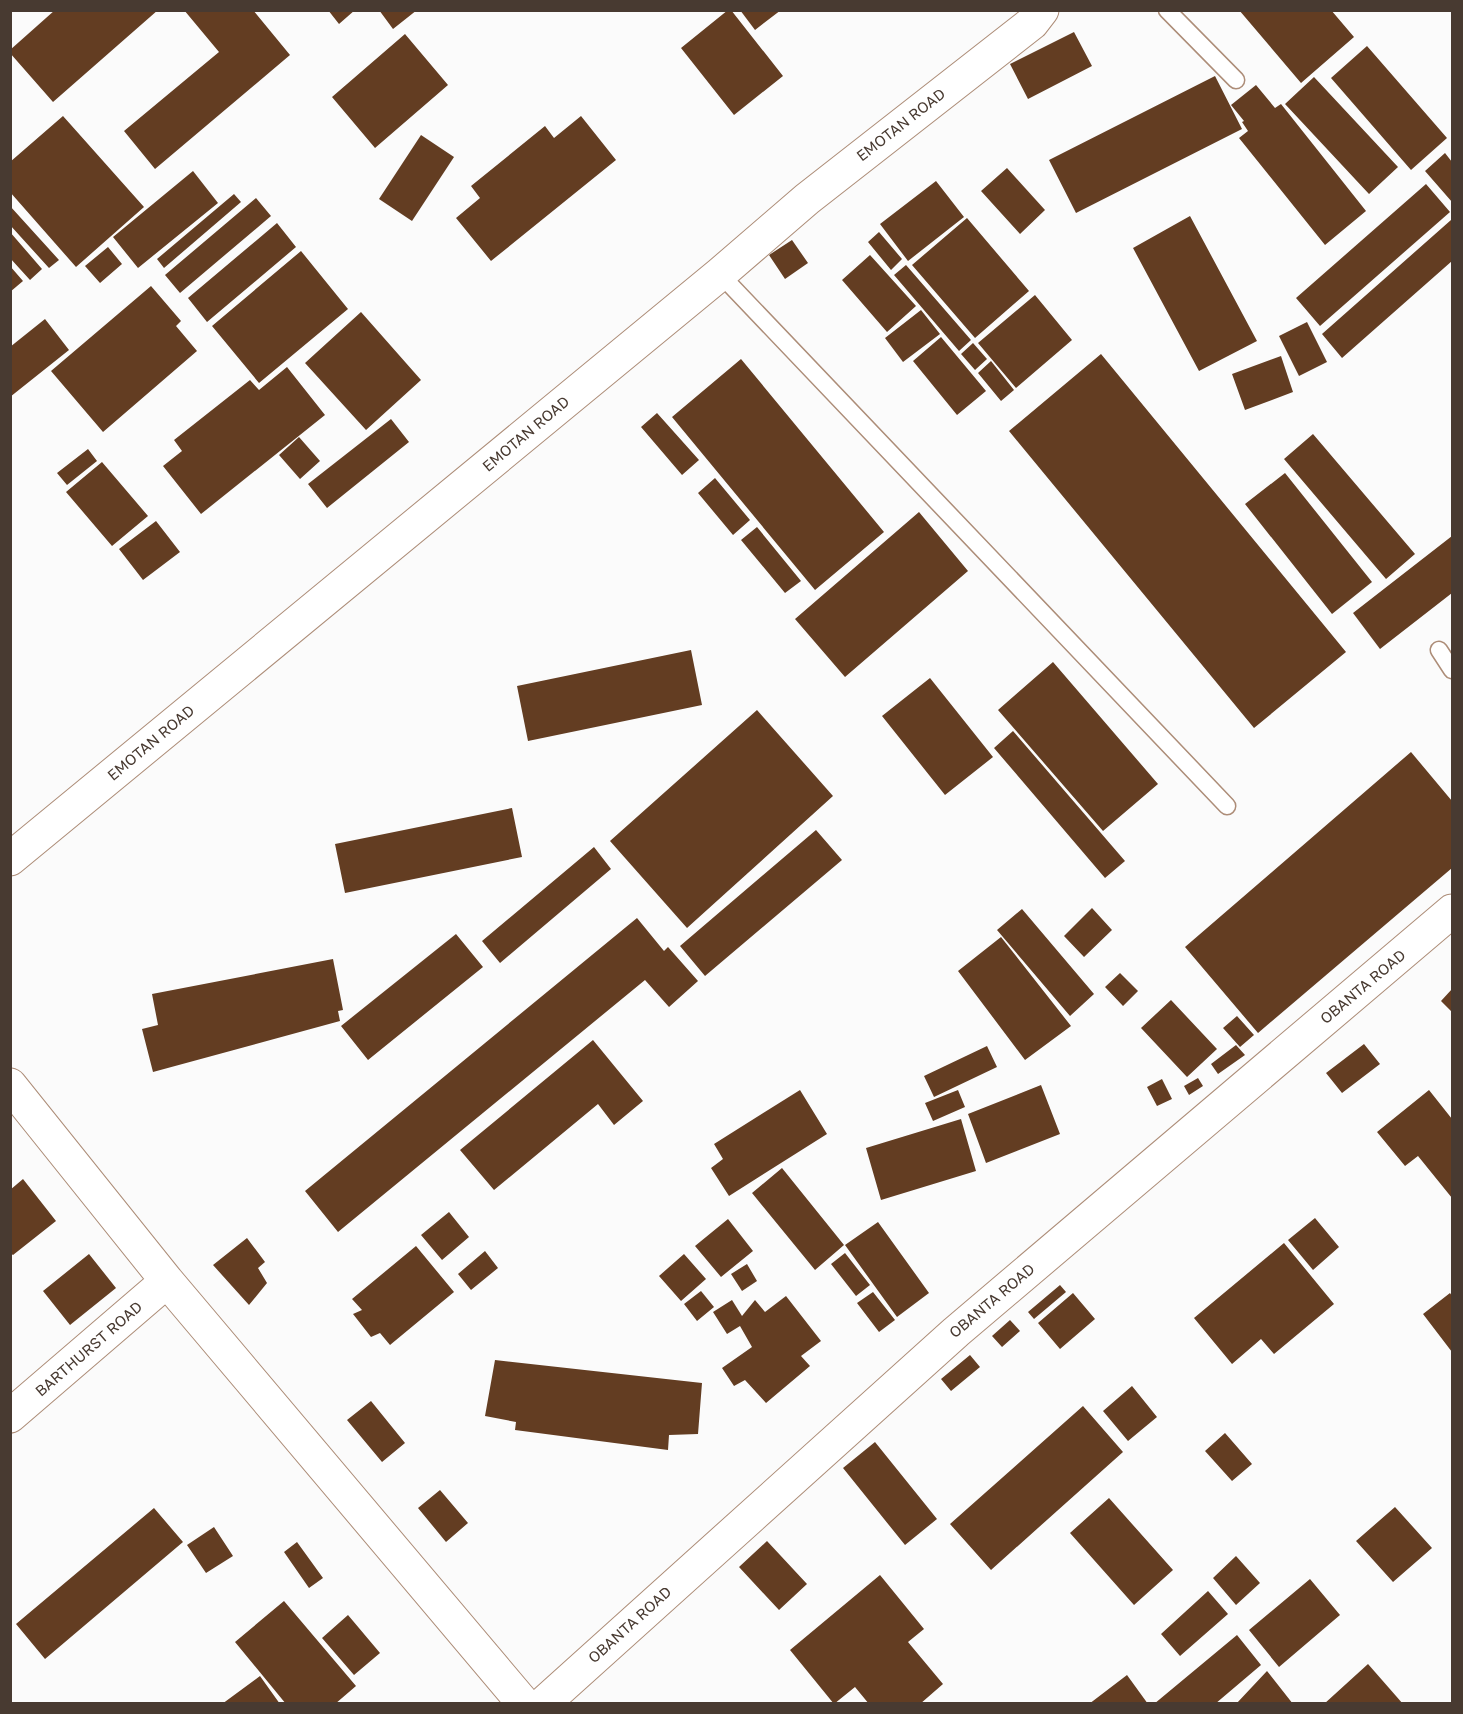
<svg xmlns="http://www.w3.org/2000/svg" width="1463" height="1714" viewBox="0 0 1463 1714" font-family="'Golos Text',sans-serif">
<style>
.building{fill:#633d22}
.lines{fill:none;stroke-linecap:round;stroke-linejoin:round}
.service-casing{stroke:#ad8d78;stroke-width:19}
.minor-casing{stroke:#ad8d78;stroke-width:35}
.service{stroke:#fff;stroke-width:16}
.minor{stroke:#fff;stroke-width:33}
.labels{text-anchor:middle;stroke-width:6;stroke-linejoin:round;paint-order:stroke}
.street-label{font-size:15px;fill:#483a31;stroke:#fff}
</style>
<rect width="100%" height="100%" fill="#fbfbfb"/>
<path class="building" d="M 55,10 L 158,10 L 53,102 L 10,53 L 10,50 Z
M 184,10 L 253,10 L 290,55 L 155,169 L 124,131 L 219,52 Z
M 328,10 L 355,10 L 339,24 Z
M 379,10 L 417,10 L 393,29 Z
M 728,10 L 731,10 L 783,76 L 734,115 L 681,48 Z
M 740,10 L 781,10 L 755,30 Z
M 1239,10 L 1331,10 L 1354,37 L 1301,83 Z
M 1074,32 L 1092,66 L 1028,99 L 1010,64 Z
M 405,34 L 448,85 L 375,148 L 332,97 Z
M 1367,46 L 1447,138 L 1411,170 L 1331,78 Z
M 1215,76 L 1242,129 L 1076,213 L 1049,160 Z
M 1314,77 L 1398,167 L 1369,194 L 1285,104 Z
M 1256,85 L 1275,108 L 1281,104 L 1366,211 L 1325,245 L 1239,138 L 1248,131 L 1242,122 L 1244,121 L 1231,105 Z
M 63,116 L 144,207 L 76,267 L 10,192 L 10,162 Z
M 581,116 L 616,160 L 491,261 L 456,218 L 480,198 L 471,186 L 545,126 L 554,138 Z
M 421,135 L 454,157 L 412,221 L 379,199 Z
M 1445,153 L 1452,162 L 1452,202 L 1425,171 Z
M 1007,168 L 1045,210 L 1020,234 L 981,191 Z
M 193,171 L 218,203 L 138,268 L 113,237 Z
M 936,181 L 964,217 L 908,261 L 880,224 Z
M 1426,184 L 1450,212 L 1320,326 L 1296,298 Z
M 234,194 L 241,202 L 164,268 L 157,259 Z
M 256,198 L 271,216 L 180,293 L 165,275 Z
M 10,206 L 59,260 L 49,268 L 10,225 Z
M 1190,216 L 1257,341 L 1199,371 L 1133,248 Z
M 967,218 L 1029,291 L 975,338 L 912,265 Z
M 1451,220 L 1452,223 L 1452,261 L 1342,358 L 1322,334 Z
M 277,223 L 296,247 L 207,322 L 188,298 Z
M 10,232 L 42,269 L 30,280 L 10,258 Z
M 879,232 L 902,259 L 891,270 L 868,242 Z
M 792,240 L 808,263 L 785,279 L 769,255 Z
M 108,247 L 122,264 L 100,283 L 85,266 Z
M 301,251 L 348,309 L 259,383 L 212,326 Z
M 870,255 L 916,306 L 887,332 L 842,280 Z
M 906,265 L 971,340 L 959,351 L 894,275 Z
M 10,266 L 23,281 L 10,292 Z
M 151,286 L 181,321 L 176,326 L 197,351 L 103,432 L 51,371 Z
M 1035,295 L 1072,340 L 1016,388 L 978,343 Z
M 921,310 L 940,334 L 903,362 L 885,338 Z
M 361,312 L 421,380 L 366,430 L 305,363 Z
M 45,319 L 69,350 L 10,397 L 10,347 Z
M 1307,322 L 1327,362 L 1299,376 L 1279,336 Z
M 941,337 L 986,391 L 957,415 L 913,361 Z
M 973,343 L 987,359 L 975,370 L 961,354 Z
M 1101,354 L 1346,652 L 1254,728 L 1009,431 Z
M 1281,356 L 1293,392 L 1245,410 L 1232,374 Z
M 741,359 L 884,532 L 815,590 L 672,417 Z
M 991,361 L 1014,390 L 1001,401 L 978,373 Z
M 287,367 L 325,415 L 201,514 L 163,466 L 182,451 L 174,440 L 250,380 L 259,390 Z
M 657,413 L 699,460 L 682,475 L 641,427 Z
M 391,419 L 409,442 L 327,508 L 308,484 Z
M 1313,434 L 1415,554 L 1386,579 L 1284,459 Z
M 299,437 L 320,461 L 300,479 L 279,455 Z
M 88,449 L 97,461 L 67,485 L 57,473 Z
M 102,462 L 148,516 L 112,546 L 66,492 Z
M 1285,473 L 1372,582 L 1332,614 L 1245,504 Z
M 715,478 L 750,520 L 733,535 L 698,493 Z
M 919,512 L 968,571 L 845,677 L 795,619 Z
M 156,521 L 180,552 L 143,580 L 119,549 Z
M 757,527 L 801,581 L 785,593 L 741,540 Z
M 1452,536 L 1452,593 L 1380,649 L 1353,613 Z
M 691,650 L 702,705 L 528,741 L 517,686 Z
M 1053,662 L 1158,784 L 1103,831 L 998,710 Z
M 930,678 L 993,757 L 945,795 L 882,716 Z
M 757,710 L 833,796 L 687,928 L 610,841 Z
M 1013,731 L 1125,861 L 1105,878 L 994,748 Z
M 1411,752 L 1452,801 L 1452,868 L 1258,1033 L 1185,947 Z
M 512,808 L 522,857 L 345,893 L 335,844 Z
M 816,830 L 842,860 L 705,976 L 680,946 Z
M 594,847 L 611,869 L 500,963 L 482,941 Z
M 1092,908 L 1112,930 L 1084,957 L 1064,936 Z
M 1022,909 L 1094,994 L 1070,1016 L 997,930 Z
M 637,918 L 664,951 L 668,947 L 698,981 L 669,1007 L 645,980 L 338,1232 L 305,1191 Z
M 456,934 L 483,967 L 368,1060 L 341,1026 Z
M 1001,937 L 1071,1026 L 1025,1060 L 958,971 Z
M 333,959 L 343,1010 L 338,1011 L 340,1021 L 153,1072 L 142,1029 L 158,1025 L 152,994 Z
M 1120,973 L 1138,991 L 1123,1006 L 1105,987 Z
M 1452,989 L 1452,1012 L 1441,1001 Z
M 1171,1000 L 1217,1049 L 1187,1077 L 1141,1028 Z
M 1237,1016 L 1254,1035 L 1240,1047 L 1223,1028 Z
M 593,1040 L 643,1101 L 614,1125 L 598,1104 L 494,1190 L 460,1150 Z
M 1364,1044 L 1380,1064 L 1342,1093 L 1326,1073 Z
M 1236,1045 L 1245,1055 L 1218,1074 L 1211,1064 Z
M 987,1046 L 997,1067 L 934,1097 L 924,1076 Z
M 1198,1078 L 1203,1086 L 1189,1095 L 1184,1086 Z
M 1162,1079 L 1172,1099 L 1157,1106 L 1147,1087 Z
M 1041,1085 L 1060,1134 L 986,1163 L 968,1114 Z
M 800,1090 L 827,1134 L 729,1196 L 711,1168 L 723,1159 L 714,1144 Z
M 958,1090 L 965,1107 L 933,1121 L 925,1103 Z
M 1429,1090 L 1452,1119 L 1452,1198 L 1418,1156 L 1405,1166 L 1377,1132 Z
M 961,1119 L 976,1171 L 881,1200 L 866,1148 Z
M 782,1168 L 844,1245 L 815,1270 L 752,1193 Z
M 23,1179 L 56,1221 L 13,1255 L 10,1253 L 10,1190 Z
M 449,1212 L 469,1237 L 442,1260 L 421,1235 Z
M 1315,1218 L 1339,1247 L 1313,1270 L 1288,1240 Z
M 728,1219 L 753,1251 L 721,1277 L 695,1246 Z
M 878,1222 L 929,1293 L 897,1317 L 845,1245 Z
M 247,1238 L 265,1262 L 258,1268 L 267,1283 L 249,1305 L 213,1265 Z
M 1284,1243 L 1334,1304 L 1274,1354 L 1261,1339 L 1232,1364 L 1194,1318 Z
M 416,1246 L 454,1292 L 390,1345 L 380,1333 L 371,1337 L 353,1314 L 362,1310 L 352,1299 Z
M 485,1251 L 498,1268 L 471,1290 L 458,1274 Z
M 845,1253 L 870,1285 L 856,1296 L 831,1264 Z
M 89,1254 L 116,1288 L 70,1325 L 43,1291 Z
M 684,1254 L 706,1279 L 681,1301 L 659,1276 Z
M 747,1264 L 757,1281 L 742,1291 L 731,1274 Z
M 1060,1285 L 1066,1292 L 1034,1319 L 1028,1312 Z
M 701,1291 L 714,1307 L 697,1321 L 684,1304 Z
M 873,1292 L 895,1320 L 879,1332 L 857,1303 Z
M 1073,1293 L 1095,1319 L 1060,1349 L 1038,1323 Z
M 1450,1293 L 1452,1296 L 1452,1352 L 1423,1314 Z
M 786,1296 L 821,1341 L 801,1356 L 810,1366 L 766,1403 L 745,1380 L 734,1386 L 722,1368 L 752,1347 L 740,1326 L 727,1334 L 713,1312 L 732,1300 L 742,1316 L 755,1300 L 765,1312 Z
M 1010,1320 L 1020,1331 L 1002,1347 L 992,1336 Z
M 970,1355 L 980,1367 L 951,1391 L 941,1379 Z
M 495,1360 L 702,1383 L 698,1434 L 669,1435 L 668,1450 L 515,1430 L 516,1422 L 485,1416 Z
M 1132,1386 L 1157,1417 L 1128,1441 L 1103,1411 Z
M 371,1401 L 405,1443 L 382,1462 L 347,1420 Z
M 1083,1406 L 1123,1452 L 991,1570 L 950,1524 Z
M 1225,1433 L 1252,1464 L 1232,1481 L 1205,1451 Z
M 875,1442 L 937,1519 L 905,1545 L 843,1468 Z
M 440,1490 L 468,1523 L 446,1542 L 418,1508 Z
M 1109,1498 L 1173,1570 L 1134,1605 L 1070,1533 Z
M 1395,1507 L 1432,1548 L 1393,1582 L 1356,1541 Z
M 154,1508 L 183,1542 L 45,1659 L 16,1624 Z
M 214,1527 L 233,1556 L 206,1573 L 187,1545 Z
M 767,1541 L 807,1584 L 779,1610 L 739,1567 Z
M 297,1542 L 323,1578 L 309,1588 L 284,1552 Z
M 1236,1556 L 1260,1583 L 1236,1605 L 1213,1578 Z
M 880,1575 L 924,1629 L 908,1642 L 943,1684 L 920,1704 L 869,1704 L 855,1687 L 834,1704 L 790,1650 Z
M 1310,1579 L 1340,1615 L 1279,1667 L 1249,1630 Z
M 1208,1591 L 1228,1614 L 1180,1656 L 1161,1634 Z
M 284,1601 L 356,1686 L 335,1704 L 286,1704 L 235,1642 Z
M 348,1615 L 380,1653 L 354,1675 L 322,1638 Z
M 1237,1635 L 1261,1665 L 1215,1704 L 1154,1704 Z
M 1368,1664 L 1403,1704 L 1324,1704 Z
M 1267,1671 L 1293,1704 L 1236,1704 Z
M 1127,1675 L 1148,1704 L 1089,1704 Z
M 260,1676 L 280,1704 L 222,1704 Z"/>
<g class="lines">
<defs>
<path id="service" d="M 1167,10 L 1236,80
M 720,274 L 1227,806
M 1439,650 L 1452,670"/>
<path id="minor" d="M 10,859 L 720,274 L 807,199 L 1032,23 L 1042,10
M 10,1085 L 167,1281 L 524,1704
M 10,1416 L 167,1281
M 543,1704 L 956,1332 L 1452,911"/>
</defs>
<use href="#service" class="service-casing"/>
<use href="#minor" class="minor-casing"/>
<use href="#service" class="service"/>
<use href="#minor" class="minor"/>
</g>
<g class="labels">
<g class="street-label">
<text transform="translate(901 125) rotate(-38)" y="5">EMOTAN ROAD</text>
<text transform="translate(526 434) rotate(-40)" y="5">EMOTAN ROAD</text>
<text transform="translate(151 743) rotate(-40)" y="5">EMOTAN ROAD</text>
<text transform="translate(1363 987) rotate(-40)" y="5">OBANTA ROAD</text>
<text transform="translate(992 1301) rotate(-40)" y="5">OBANTA ROAD</text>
<text transform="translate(89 1349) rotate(-41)" y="5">BARTHURST ROAD</text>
<text transform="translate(630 1625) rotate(-42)" y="5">OBANTA ROAD</text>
</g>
</g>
<rect width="1463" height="1714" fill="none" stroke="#483a31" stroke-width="24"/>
</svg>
